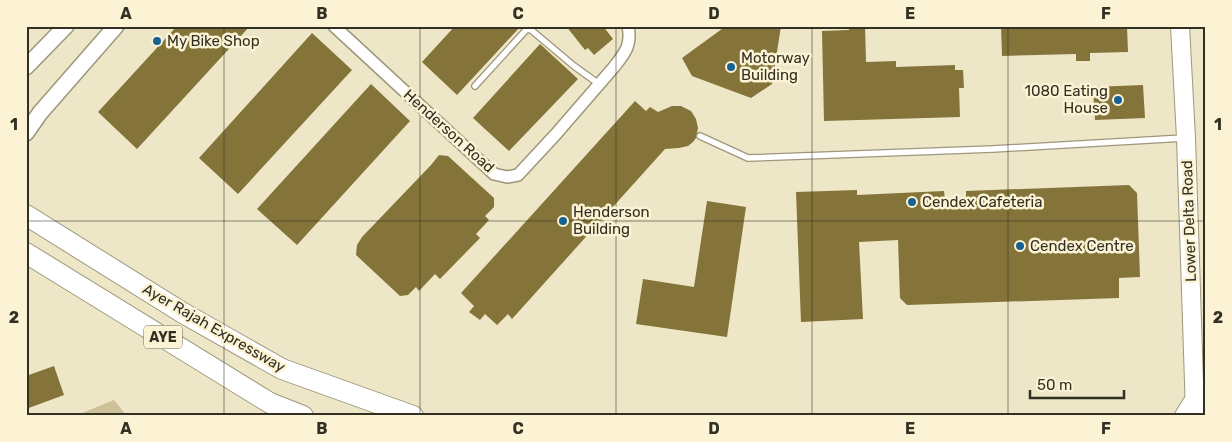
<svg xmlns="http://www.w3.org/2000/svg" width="1232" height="442" viewBox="0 0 1232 442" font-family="Rubik,sans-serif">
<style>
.green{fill:#ccc199}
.building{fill:#84743a}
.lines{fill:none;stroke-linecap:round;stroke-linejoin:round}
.service-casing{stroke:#9e977b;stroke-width:8}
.minor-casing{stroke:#9e977b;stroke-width:14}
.secondary-casing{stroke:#9e977b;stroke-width:18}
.primary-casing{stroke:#9e977b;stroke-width:20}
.motorway-casing{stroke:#9e977b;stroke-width:22}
.service{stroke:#fff;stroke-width:5.5}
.minor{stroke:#fff;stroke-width:11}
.secondary{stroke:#fff;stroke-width:15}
.primary{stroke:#fff;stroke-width:18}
.motorway{stroke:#fff;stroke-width:20}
.grid{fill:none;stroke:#322f23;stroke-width:1;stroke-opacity:0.55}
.poi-dot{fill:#176194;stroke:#fbf3d4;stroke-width:2}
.labels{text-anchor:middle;stroke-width:5;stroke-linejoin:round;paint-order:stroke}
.shield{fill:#fbf3d4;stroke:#6e6a58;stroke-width:1}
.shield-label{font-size:14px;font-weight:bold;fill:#322f23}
.poi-label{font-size:15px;fill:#322f23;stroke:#fbf3d4;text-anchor:start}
.street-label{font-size:15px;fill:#322f23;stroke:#fbf3d4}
.neatline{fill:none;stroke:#322f23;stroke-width:2}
.grid-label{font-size:16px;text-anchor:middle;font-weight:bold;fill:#322f23}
</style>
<rect width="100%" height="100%" fill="#ede6c7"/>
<path class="green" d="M 114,400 L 127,416 L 75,416 Z"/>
<path class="building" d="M 177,26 L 250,26 L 137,149 L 98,112 Z
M 455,26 L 521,26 L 457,95 L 422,62 Z
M 566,26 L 603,26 L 613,39 L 594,55 L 588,48 L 585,50 Z
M 726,26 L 781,26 L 772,84 L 751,98 L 692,76 L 682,58 Z
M 849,26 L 865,26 L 866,62 L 896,61 L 896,67 L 955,65 L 955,70 L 963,70 L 964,88 L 959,88 L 960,117 L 824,121 L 822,31 L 849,30 Z
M 1001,26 L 1127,26 L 1128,52 L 1090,53 L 1090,61 L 1076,61 L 1076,54 L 1002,56 Z
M 312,33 L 352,70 L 238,194 L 199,158 Z
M 540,44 L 578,79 L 509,151 L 473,118 Z
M 371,84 L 410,121 L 297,245 L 257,209 Z
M 1143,85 L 1145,118 L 1095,120 L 1093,87 Z
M 635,101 L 646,111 L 650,107 L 658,112 L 672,106 L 681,106 L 691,111 L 696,119 L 698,128 L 696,138 L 693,142 L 688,146 L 679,148 L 665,149 L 512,319 L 508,314 L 497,325 L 485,314 L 480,320 L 469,312 L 474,306 L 461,293 Z
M 439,155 L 448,156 L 494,198 L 494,207 L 485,216 L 489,220 L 476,234 L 480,238 L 440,279 L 435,274 L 419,291 L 416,287 L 408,295 L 400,296 L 356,255 L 357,245 L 362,237 L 431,165 Z
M 1129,185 L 1137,193 L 1140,277 L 1119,278 L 1119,298 L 907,305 L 900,298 L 898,240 L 859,242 L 863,319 L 801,322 L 796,192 L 857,190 L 857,195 L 944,191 L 945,200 L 966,200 L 966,191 Z
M 707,201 L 746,207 L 727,337 L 636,324 L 643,279 L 694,287 Z
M 54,366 L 64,395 L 26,409 L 26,376 Z"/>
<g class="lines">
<defs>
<path id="service" d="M 475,86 L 526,30 L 530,29 L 574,66 L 599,84
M 700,136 L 748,158 L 993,149 L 1184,138"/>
<path id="minor" d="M 334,26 L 494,174 L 507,177 L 518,175 L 556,134 L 614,67 C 625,53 632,45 628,26"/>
<path id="secondary" d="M 26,67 L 66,26
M 26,133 L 40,113 L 116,26"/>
<path id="primary" d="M 1180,26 L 1186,138 L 1195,413"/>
<path id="motorway" d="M 26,215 L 183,313 L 282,369 L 413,416
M 26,253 L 270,403 L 303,416
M 1185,416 L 1195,400"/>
</defs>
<use href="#service" class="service-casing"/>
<use href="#minor" class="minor-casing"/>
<use href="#secondary" class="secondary-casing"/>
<use href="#primary" class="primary-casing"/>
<use href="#motorway" class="motorway-casing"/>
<use href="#service" class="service"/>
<use href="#minor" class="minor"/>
<use href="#secondary" class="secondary"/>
<use href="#primary" class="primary"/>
<use href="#motorway" class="motorway"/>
</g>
<path class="grid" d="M 224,26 L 224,416M 420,26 L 420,416M 616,26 L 616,416M 812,26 L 812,416M 1008,26 L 1008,416M 26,221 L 1206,221"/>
<g class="poi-dot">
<circle cx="157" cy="41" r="5"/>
<circle cx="731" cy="67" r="5"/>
<circle cx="1118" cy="100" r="5"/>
<circle cx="912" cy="202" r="5"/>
<circle cx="563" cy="221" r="5"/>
<circle cx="1020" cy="246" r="5"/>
</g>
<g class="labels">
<rect class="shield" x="144" y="325.5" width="38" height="23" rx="4"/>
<g class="shield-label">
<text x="163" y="342">AYE</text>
</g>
<g class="poi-label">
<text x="167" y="46">My Bike Shop</text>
<text x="741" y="63">Motorway<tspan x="741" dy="17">Building</tspan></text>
<text x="1108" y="96" text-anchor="end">1080 Eating<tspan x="1108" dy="17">House</tspan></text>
<text x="922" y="207">Cendex Cafeteria</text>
<text x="573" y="217">Henderson<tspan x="573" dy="17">Building</tspan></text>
<text x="1030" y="251">Cendex Centre</text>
</g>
<g class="street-label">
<text transform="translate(449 131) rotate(42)" y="5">Henderson Road</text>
<text transform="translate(1189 221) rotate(-92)" y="5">Lower Delta Road</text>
<text transform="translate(214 328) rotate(30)" y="5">Ayer Rajah Expressway</text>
</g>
</g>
<rect width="1232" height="442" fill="none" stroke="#fbf3d4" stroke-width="55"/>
<path d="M1030 390v8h94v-8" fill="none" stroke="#322f23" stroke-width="2.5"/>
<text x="1037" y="390" font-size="15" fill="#322f23" stroke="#fbf3d4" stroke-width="4" paint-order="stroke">50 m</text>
<rect x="28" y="28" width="1176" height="386" class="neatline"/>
<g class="grid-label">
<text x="126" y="19">A</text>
<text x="322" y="19">B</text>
<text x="518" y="19">C</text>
<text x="714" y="19">D</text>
<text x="910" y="19">E</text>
<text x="1106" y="19">F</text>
<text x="14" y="130">1</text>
<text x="1218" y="130">1</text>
<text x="14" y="323">2</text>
<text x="1218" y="323">2</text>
<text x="126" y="434">A</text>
<text x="322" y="434">B</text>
<text x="518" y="434">C</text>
<text x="714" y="434">D</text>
<text x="910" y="434">E</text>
<text x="1106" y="434">F</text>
</g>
</svg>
